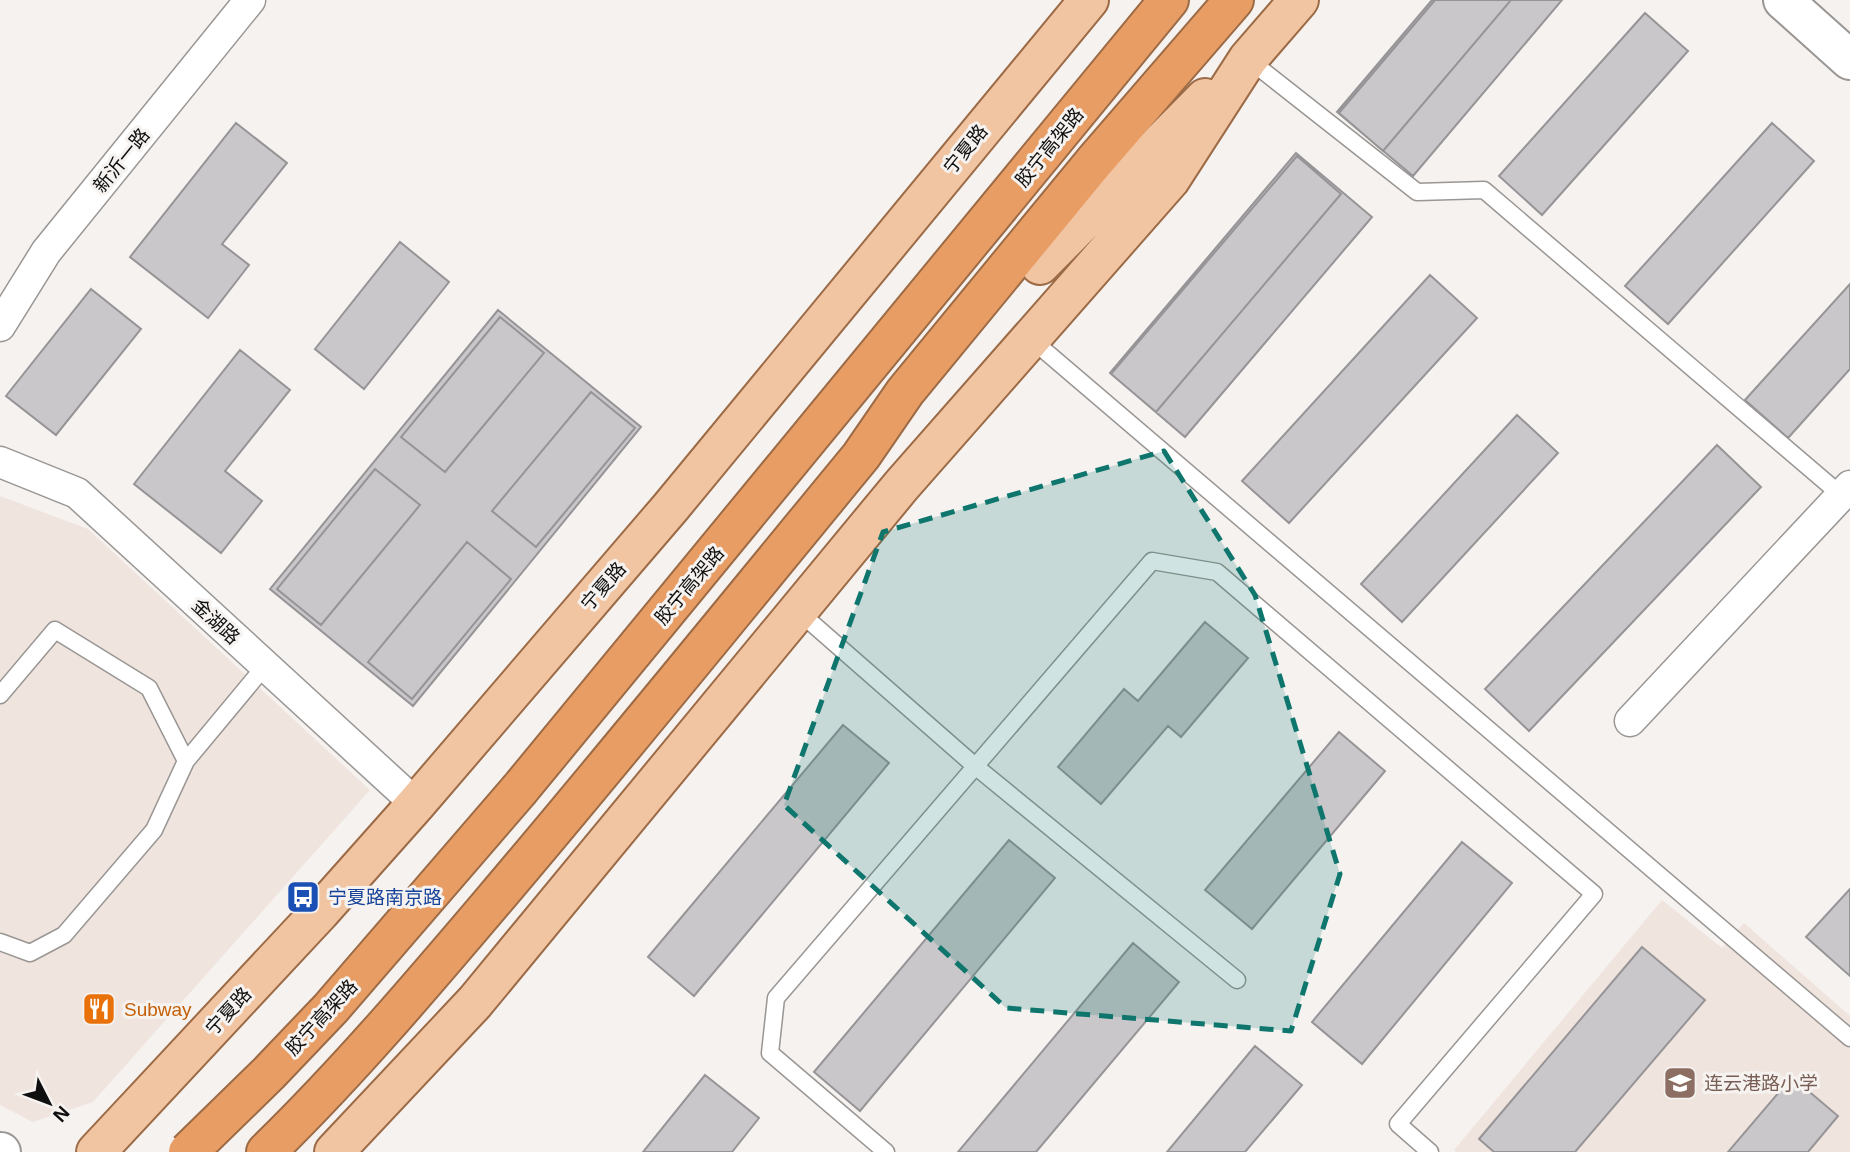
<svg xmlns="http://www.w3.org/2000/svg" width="1850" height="1152" viewBox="0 0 1850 1152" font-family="Arial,'Noto Sans SC',sans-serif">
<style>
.built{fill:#f0e4de}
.building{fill:#cac7ca;stroke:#979497;stroke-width:2}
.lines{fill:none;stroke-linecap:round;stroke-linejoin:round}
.lane-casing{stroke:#999694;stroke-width:19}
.street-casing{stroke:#999694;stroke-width:33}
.secondary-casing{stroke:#999694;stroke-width:42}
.primary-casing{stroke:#9c6b46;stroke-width:42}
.highway-casing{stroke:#9c6b46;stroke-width:42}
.lane{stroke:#fff;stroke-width:16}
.street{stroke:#fff;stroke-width:30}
.secondary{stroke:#fff;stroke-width:38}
.primary{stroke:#f1c4a2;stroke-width:38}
.highway{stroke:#e89d64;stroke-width:38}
.highway-bridge-casing{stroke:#9c6b46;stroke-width:42;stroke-linecap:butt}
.highway-bridge{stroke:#e89d64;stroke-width:38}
.marked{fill:#0f766e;fill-opacity:0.2;stroke:#0f766e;stroke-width:5;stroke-dasharray:14 9;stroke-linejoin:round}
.labels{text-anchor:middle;stroke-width:6;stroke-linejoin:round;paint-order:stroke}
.street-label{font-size:19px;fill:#100f0f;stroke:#f5f2f0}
.transit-label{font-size:19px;fill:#164399;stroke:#f5f2f0;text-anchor:start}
.food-label{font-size:19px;fill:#c56008;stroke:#f5f2f0;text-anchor:start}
.education-label{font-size:19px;fill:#785e54;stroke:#f5f2f0;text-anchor:start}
</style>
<rect width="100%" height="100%" fill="#f5f2f0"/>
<path class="built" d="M 0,496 L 88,529 L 370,790 L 93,1102 L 33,1122 L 0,1105 Z
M 1662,900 L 1722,948 L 1744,923 L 1850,1016 L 1850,1152 L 1456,1152 L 1454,1150 Z"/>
<path class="building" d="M 1432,0 L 1562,0 L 1413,176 L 1337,112 Z
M 1435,0 L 1511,0 L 1383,151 L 1339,113 Z
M 1645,13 L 1688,51 L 1542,215 L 1499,176 Z
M 236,123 L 287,163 L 222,244 L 249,265 L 208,318 L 130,257 Z
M 1772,123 L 1814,161 L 1668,324 L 1625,286 Z
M 1296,153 L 1372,217 L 1185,437 L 1110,373 Z
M 1297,156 L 1341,194 L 1156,412 L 1111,374 Z
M 400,242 L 449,282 L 364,389 L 315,349 Z
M 1430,275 L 1477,318 L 1289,523 L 1242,481 Z
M 1850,284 L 1850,369 L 1788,438 L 1745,400 Z
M 91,289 L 141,329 L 56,435 L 6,396 Z
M 498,310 L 641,427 L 413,706 L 270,589 Z
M 500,317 L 544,353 L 445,472 L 401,437 Z
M 240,350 L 290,390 L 225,471 L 262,501 L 221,553 L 134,484 Z
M 591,392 L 635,428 L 536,547 L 492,511 Z
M 1517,415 L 1558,453 L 1402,622 L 1361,584 Z
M 1717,445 L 1761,487 L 1529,731 L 1485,689 Z
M 375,469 L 420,505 L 321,625 L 277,589 Z
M 467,542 L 511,579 L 412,699 L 368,662 Z
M 1205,622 L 1248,658 L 1181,737 L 1168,726 L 1101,804 L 1058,767 L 1124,689 L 1138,701 Z
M 843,725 L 889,763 L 694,996 L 648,957 Z
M 1339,732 L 1385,771 L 1252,929 L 1205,890 Z
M 1009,840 L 1055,878 L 860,1111 L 814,1072 Z
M 1462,842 L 1512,883 L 1362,1064 L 1312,1022 Z
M 1850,889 L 1850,976 L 1806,937 Z
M 1133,943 L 1179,982 L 1036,1152 L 958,1152 Z
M 1642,947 L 1705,1000 L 1575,1152 L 1494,1152 L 1479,1139 Z
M 1255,1046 L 1302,1085 L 1245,1152 L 1167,1152 Z
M 705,1075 L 759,1118 L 732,1152 L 643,1152 Z
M 1792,1077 L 1838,1116 L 1808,1152 L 1728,1152 Z"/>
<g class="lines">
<defs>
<path id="lane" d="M 1248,59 L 1417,192 L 1484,190 L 1841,495
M 1031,339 L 1850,1038
M 798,611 L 975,766 L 1237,980
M 0,695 L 55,630 L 149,688 L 186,761
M 0,942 L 30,953 L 64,935 L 154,830 L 186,761 L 265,666
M 886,1152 L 770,1053 L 776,998 L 1152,561 L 1217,572 L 1594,894 L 1398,1124 L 1430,1152"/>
<path id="street" d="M 0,326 L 46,252 L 250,0
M 0,462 L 77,493 L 416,804
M 1630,721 L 1850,486"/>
<path id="secondary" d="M 1783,0 L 1850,60
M 0,1152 L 1,1152"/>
<path id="primary" d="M 1040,265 L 1205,98
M 96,1152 L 320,912 L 416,804 L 670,508 L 1089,0
M 334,1152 L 475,1002 L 901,486 L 1170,180 L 1248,59 L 1299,0"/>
<path id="highway" d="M 520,789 L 1169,0
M 266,1152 C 347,1073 420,987 493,901 C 618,754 739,604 861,456 L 905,392 L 1094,162 L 1234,0"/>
</defs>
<use href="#lane" class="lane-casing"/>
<use href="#street" class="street-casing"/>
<use href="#secondary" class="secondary-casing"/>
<use href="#primary" class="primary-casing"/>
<use href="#highway" class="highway-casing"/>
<use href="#lane" class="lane"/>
<use href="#street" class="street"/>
<use href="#secondary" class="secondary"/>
<use href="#primary" class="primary"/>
<use href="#highway" class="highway"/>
<defs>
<path id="highway-bridge" d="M 188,1152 L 269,1073 L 331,1008 L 520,789"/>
</defs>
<use href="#highway-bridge" class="highway-bridge-casing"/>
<use href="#highway-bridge" class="highway-bridge"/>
</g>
<path class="marked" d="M 1164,451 L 1255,595 L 1340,874 L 1291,1031 L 1006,1008 L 784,805 L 883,532 Z"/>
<defs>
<symbol id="bus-square" viewBox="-11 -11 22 22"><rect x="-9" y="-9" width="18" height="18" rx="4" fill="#1a4fb4" stroke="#f5f2f0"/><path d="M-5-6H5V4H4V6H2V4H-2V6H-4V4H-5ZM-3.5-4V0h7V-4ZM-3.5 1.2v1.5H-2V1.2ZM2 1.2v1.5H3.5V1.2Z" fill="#fff"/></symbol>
<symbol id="restaurant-square" viewBox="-11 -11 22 22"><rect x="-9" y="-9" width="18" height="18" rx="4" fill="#e8710a" stroke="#f5f2f0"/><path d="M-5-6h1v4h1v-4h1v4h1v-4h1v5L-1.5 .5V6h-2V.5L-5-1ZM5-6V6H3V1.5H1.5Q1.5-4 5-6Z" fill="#fff"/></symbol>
<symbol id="school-square" viewBox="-11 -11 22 22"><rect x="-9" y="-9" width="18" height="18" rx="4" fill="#8d6e63" stroke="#f5f2f0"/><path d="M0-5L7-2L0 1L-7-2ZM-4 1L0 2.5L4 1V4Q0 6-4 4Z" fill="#fff"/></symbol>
</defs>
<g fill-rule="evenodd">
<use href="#bus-square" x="284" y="878" width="38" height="38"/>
<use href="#restaurant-square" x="80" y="990" width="38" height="38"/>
<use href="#school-square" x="1661" y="1064" width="38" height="38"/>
</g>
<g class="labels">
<g class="street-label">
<text transform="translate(1049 147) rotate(-51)" y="7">胶宁高架路</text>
<text transform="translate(965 149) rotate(-51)" y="7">宁夏路</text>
<text transform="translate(121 160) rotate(-51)" y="7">新沂一路</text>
<text transform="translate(689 585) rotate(-50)" y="7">胶宁高架路</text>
<text transform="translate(603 586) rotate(-49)" y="7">宁夏路</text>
<text transform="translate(216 621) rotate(43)" y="7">金湖路</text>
<text transform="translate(228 1011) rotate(-47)" y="7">宁夏路</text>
<text transform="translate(321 1017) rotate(-47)" y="7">胶宁高架路</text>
</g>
<g class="transit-label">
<text x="328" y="904">宁夏路南京路</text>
</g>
<g class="food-label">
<text x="124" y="1016">Subway</text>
</g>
<g class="education-label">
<text x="1704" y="1090">连云港路小学</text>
</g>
</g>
<g transform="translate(49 1103) rotate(132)" stroke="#f5f2f0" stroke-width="5" paint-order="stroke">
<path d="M0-5L12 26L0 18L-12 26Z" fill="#100f0f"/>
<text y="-10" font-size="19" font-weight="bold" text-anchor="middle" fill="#100f0f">N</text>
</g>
</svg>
